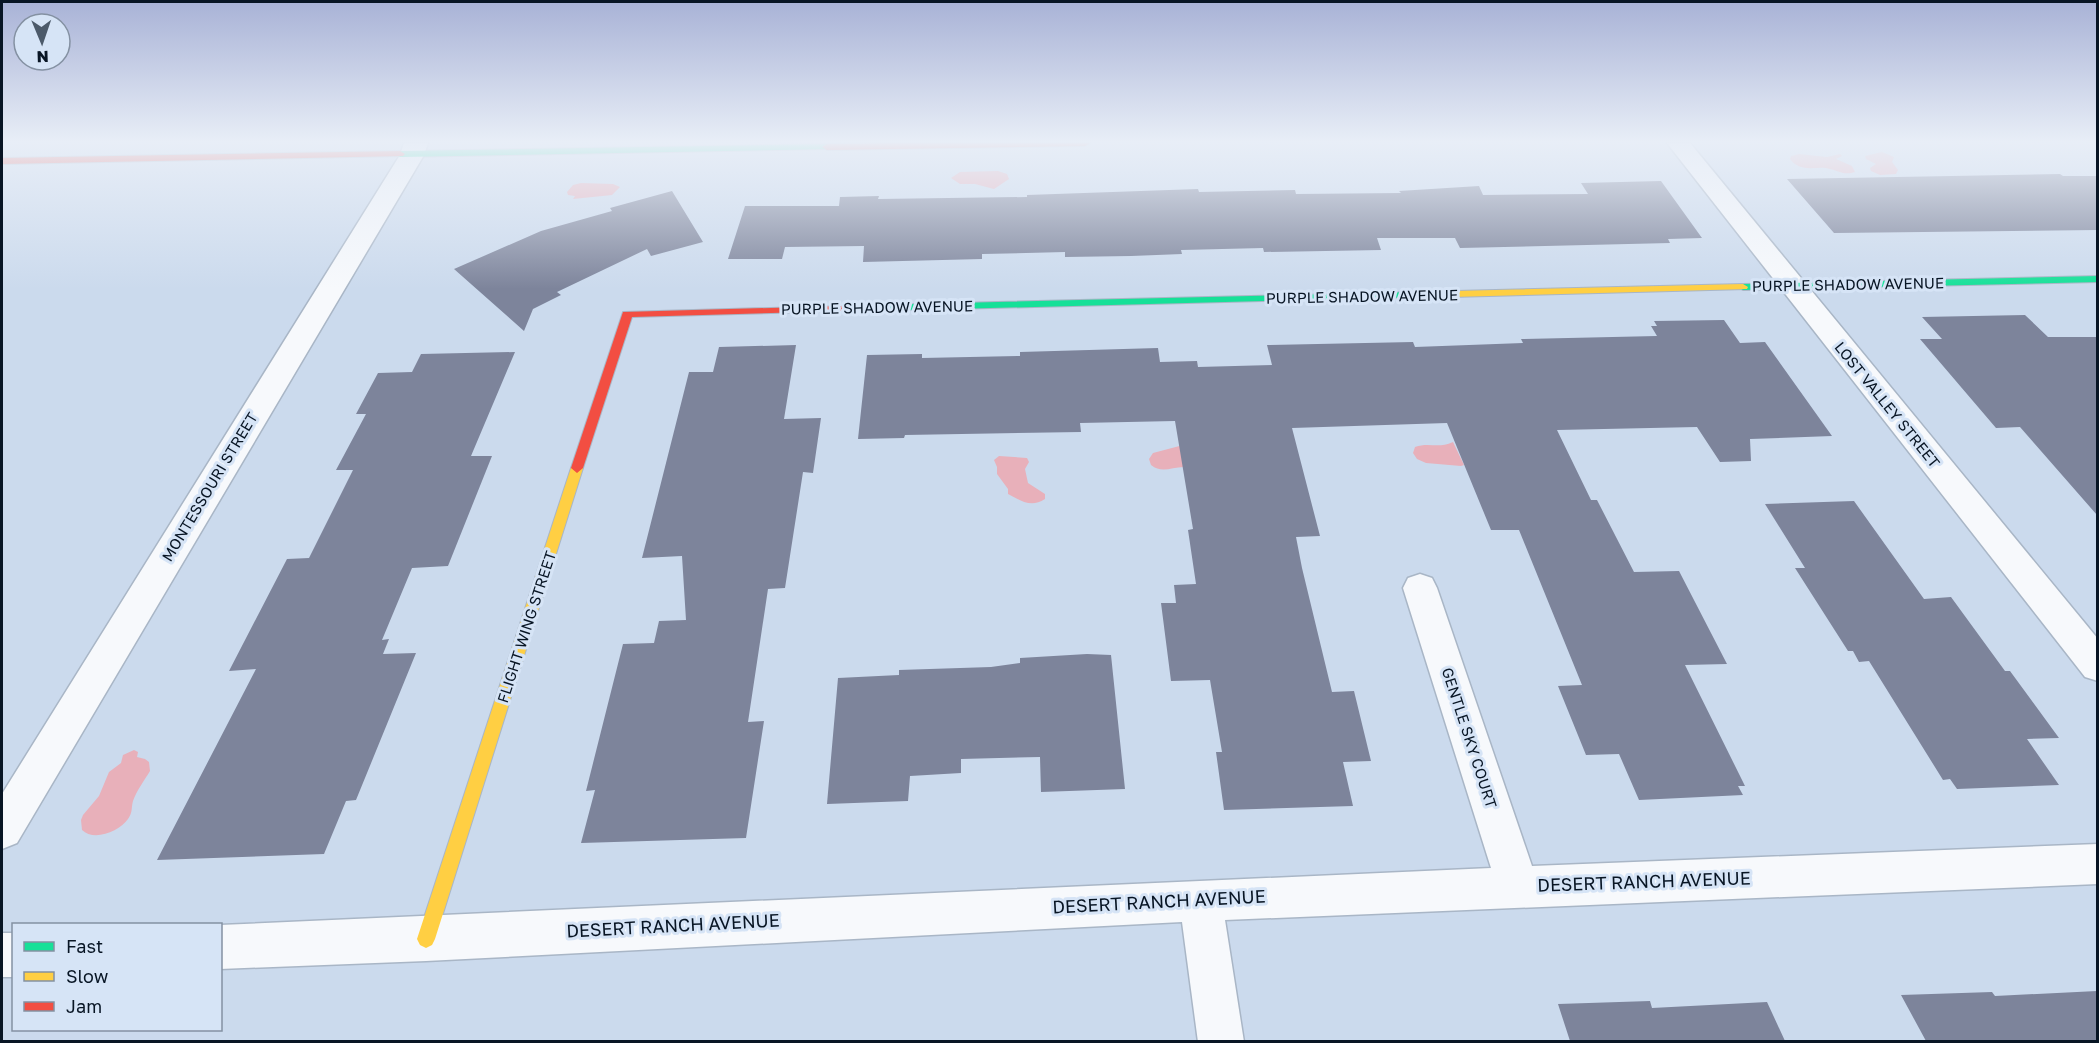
<svg xmlns="http://www.w3.org/2000/svg" width="2099" height="1043" viewBox="0 0 2099 1043" font-family="'Golos Text',sans-serif">
<style>
.water{fill:#e8b0ba}
.building{fill:#7d849b}
.lines{fill:none;stroke-linecap:round;stroke-linejoin:round}
.street-casing{stroke:#a9b6c6;stroke-width:3}
.fast-casing{stroke:#a9b6c6;stroke-width:2}
.slow-casing{stroke:#a9b6c6;stroke-width:2}
.jam-casing{stroke:#a9b6c6;stroke-width:2}
.street{fill:#f7f9fc;fill-rule:evenodd}
.fast{fill:#16e098;fill-rule:evenodd}
.slow{fill:#ffcf43;fill-rule:evenodd}
.jam{fill:#f24e42;fill-rule:evenodd}
.labels{text-anchor:middle;stroke-width:6;stroke-linejoin:round;paint-order:stroke}
.street-label{font-size:15px;fill:#081524;stroke:#d6e4f6}
.near-street-label{font-size:18px;fill:#081524;stroke:#d6e4f6}
</style>
<rect width="100%" height="100%" fill="#cbdaed"/>
<path class="water" d="M 1882,152 L 1894,157 L 1892,162 L 1898,170 L 1896,174 L 1880,175 L 1871,171 L 1870,168 L 1876,164 L 1866,159 L 1865,156 Z
M 1799,154 L 1827,157 L 1840,154 L 1842,156 L 1836,159 L 1852,166 L 1855,172 C 1844,176 1837,170 1826,168 C 1812,167 1800,172 1790,159 L 1791,156 Z
M 998,171 L 1007,174 L 1009,179 L 994,189 L 975,184 L 960,184 L 951,178 L 960,172 Z
M 581,183 L 613,184 L 620,187 L 612,195 L 573,199 L 575,196 L 568,195 L 567,192 L 573,185 Z
M 1453,442 L 1464,465 L 1461,466 L 1426,463 L 1417,459 L 1413,453 L 1415,447 C 1429,442 1438,449 1453,442 Z
M 1187,444 L 1184,467 C 1171,467 1162,474 1151,465 L 1149,459 L 1153,453 Z
M 999,456 L 1027,458 L 1029,462 L 1025,469 L 1028,483 L 1045,494 L 1045,499 C 1031,508 1022,501 1008,494 L 1008,489 L 997,474 L 997,467 L 994,460 Z
M 134,750 L 138,752 L 137,757 L 145,759 L 149,762 L 150,771 C 144,781 137,790 133,801 C 131,808 133,812 128,819 C 120,831 94,842 82,830 L 81,820 L 83,815 L 99,796 L 109,772 L 121,763 L 123,755 Z"/>
<path class="building" d="M 2060,174 L 2063,176 L 2097,176 L 2097,230 L 1834,233 L 1787,179 Z
M 1661,181 L 1702,238 L 1668,239 L 1670,243 L 1460,248 L 1455,238 L 1377,238 L 1381,250 L 1264,252 L 1263,248 L 1181,250 L 1182,254 L 1131,256 L 1065,257 L 1065,252 L 982,254 L 982,259 L 863,262 L 864,246 L 785,247 L 782,259 L 728,259 L 745,206 L 839,206 L 840,197 L 879,196 L 878,199 L 1027,197 L 1027,195 L 1198,189 L 1199,192 L 1295,190 L 1296,194 L 1401,193 L 1399,191 L 1479,186 L 1483,195 L 1588,194 L 1581,183 Z
M 672,191 L 703,242 L 651,256 L 647,249 L 557,292 L 561,295 L 533,309 L 524,331 L 454,269 L 541,231 L 612,211 L 610,208 Z
M 2025,315 L 2048,337 L 2097,337 L 2097,515 L 2020,427 L 1996,428 L 1920,339 L 1942,339 L 1922,317 Z
M 1724,320 L 1740,343 L 1765,342 L 1832,436 L 1750,439 L 1751,461 L 1720,462 L 1697,427 L 1557,430 L 1591,500 L 1597,500 L 1634,572 L 1679,571 L 1727,664 L 1685,665 L 1745,786 L 1738,786 L 1743,795 L 1639,800 L 1619,754 L 1586,755 L 1558,686 L 1582,685 L 1519,530 L 1491,530 L 1447,423 L 1292,428 L 1320,536 L 1296,537 L 1302,568 L 1332,692 L 1354,691 L 1371,761 L 1343,762 L 1353,806 L 1224,810 L 1216,752 L 1222,752 L 1210,680 L 1171,681 L 1161,603 L 1176,603 L 1174,585 L 1196,584 L 1188,530 L 1193,529 L 1175,421 L 1080,423 L 1081,432 L 905,435 L 904,438 L 858,439 L 867,355 L 922,354 L 922,358 L 1020,356 L 1020,352 L 1158,348 L 1160,362 L 1197,361 L 1198,367 L 1272,365 L 1267,345 L 1413,342 L 1415,347 L 1523,343 L 1521,339 L 1657,336 L 1651,326 L 1657,326 L 1654,321 Z
M 796,345 L 784,419 L 821,418 L 813,473 L 803,472 L 785,588 L 768,589 L 748,722 L 764,721 L 746,838 L 581,843 L 595,790 L 586,791 L 623,644 L 654,643 L 659,621 L 686,620 L 682,556 L 642,558 L 689,372 L 713,372 L 719,347 Z
M 515,352 L 471,456 L 492,456 L 448,566 L 412,568 L 382,640 L 389,639 L 383,654 L 416,653 L 356,800 L 346,801 L 324,854 L 157,860 L 256,669 L 229,671 L 287,559 L 309,558 L 353,470 L 336,470 L 366,414 L 356,414 L 378,373 L 412,372 L 421,354 Z
M 1854,501 L 1924,599 L 1951,597 L 2005,671 L 2010,671 L 2059,738 L 2027,739 L 2059,785 L 1957,789 L 1950,779 L 1943,780 L 1869,661 L 1859,662 L 1853,651 L 1848,651 L 1795,568 L 1805,568 L 1765,504 Z
M 1087,654 L 1111,655 L 1125,789 L 1041,792 L 1040,757 L 961,759 L 961,773 L 910,776 L 908,801 L 827,804 L 838,678 L 899,675 L 899,670 L 991,667 L 1020,663 L 1020,658 Z
M 2097,991 L 2097,1041 L 1926,1041 L 1901,995 L 1992,992 L 1995,996 Z
M 1650,1001 L 1652,1008 L 1767,1002 L 1785,1041 L 1570,1041 L 1558,1004 Z"/>
<g class="lines">
<defs>
<path id="street" d="M 404,143 L 428,143 L 424,155 L 17,843 L 2,849 L 2,794 L 400,155 Z
M 1667,143 L 1690,143 L 2098,639 L 2098,681 L 2085,677 Z
M 1420,574 L 1432,578 L 1437,588 L 1532,866 L 2098,844 L 2098,884 L 1225,920 L 1244,1042 L 1198,1042 L 1182,922 L 426,961 L 220,969 L 220,925 L 1491,868 L 1403,588 L 1408,578 Z
M 2,933 L 14,933 L 14,977 L 2,977 Z"/>
<path id="fast" d="M 827,144 L 830,145 L 830,149 L 400,157 L 395,154 L 400,151 Z
M 2098,276 L 2098,282 L 1743,290 L 1738,287 L 1743,284 Z
M 1414,292 L 1418,293 L 1418,297 L 876,311 L 870,308 L 876,305 Z"/>
<path id="slow" d="M 1743,284 L 1748,287 L 1747,289 L 1414,298 L 1408,295 L 1414,292 Z
M 577,463 L 583,468 L 435,939 L 432,945 L 426,948 L 420,945 L 417,939 L 571,468 Z"/>
<path id="jam" d="M 909,143 L 1090,143 L 1085,146 L 827,150 L 822,147 L 827,144 Z
M 400,151 L 405,154 L 403,156 L 2,164 L 2,158 Z
M 876,305 L 882,308 L 880,310 L 632,317 L 583,468 L 577,473 L 571,468 L 623,312 Z"/>
</defs>
<use href="#street" class="street-casing"/>
<use href="#fast" class="fast-casing"/>
<use href="#slow" class="slow-casing"/>
<use href="#jam" class="jam-casing"/>
<use href="#street" class="street"/>
<use href="#fast" class="fast"/>
<use href="#slow" class="slow"/>
<use href="#jam" class="jam"/>
</g>
<linearGradient id="sky" x2="0" y2="1"><stop stop-color="#a8b2d6"/><stop offset="0.49" stop-color="#e8eef7"/><stop offset="1" stop-color="#e8eef7" stop-opacity="0"/></linearGradient>
<rect width="2099" height="289" fill="url(#sky)"/>
<g class="labels">
<g class="street-label">
<text transform="translate(1848 285) rotate(-1)" y="5">PURPLE SHADOW AVENUE</text>
<text transform="translate(1362 297) rotate(-1)" y="5">PURPLE SHADOW AVENUE</text>
<text transform="translate(877 308) rotate(-1)" y="5">PURPLE SHADOW AVENUE</text>
<text transform="translate(1887 405) rotate(51)" y="5">LOST VALLEY STREET</text>
<text transform="translate(210 487) rotate(-59)" y="5">MONTESSOURI STREET</text>
<text transform="translate(527 627) rotate(-72)" y="5">FLIGHT WING STREET</text>
<text transform="translate(1469 738) rotate(72)" y="5">GENTLE SKY COURT</text>
</g>
<g class="near-street-label">
<text transform="translate(1644 882) rotate(-2)" y="6">DESERT RANCH AVENUE</text>
<text transform="translate(1159 902) rotate(-3)" y="6">DESERT RANCH AVENUE</text>
<text transform="translate(673 926) rotate(-3)" y="6">DESERT RANCH AVENUE</text>
</g>
</g>
<rect width="2099" height="1043" fill="none" stroke="#081524" stroke-width="6"/>
<rect x="12" y="923" width="210" height="108" fill="#d6e4f6" stroke="#8491a2" stroke-width="1.5"/>
<rect x="24" y="942" width="30" height="9" fill="#16e098" stroke="#8491a2" stroke-width="1.5"/>
<text x="66" y="953" font-size="18" fill="#081524">Fast</text>
<rect x="24" y="972" width="30" height="9" fill="#ffcf43" stroke="#8491a2" stroke-width="1.5"/>
<text x="66" y="983" font-size="18" fill="#081524">Slow</text>
<rect x="24" y="1002" width="30" height="9" fill="#f24e42" stroke="#8491a2" stroke-width="1.5"/>
<text x="66" y="1013" font-size="18" fill="#081524">Jam</text>
<g transform="translate(42 42) rotate(178)"><circle r="28" fill="#d6e4f6" stroke="#8491a2" stroke-width="1.5"/>
<path d="M0-4.5L10 22L0 15L-10 22Z" fill="#4c5a6a"/>
<text y="-9" font-size="16" font-weight="bold" text-anchor="middle" fill="#081524">N</text>
</g>
</svg>
